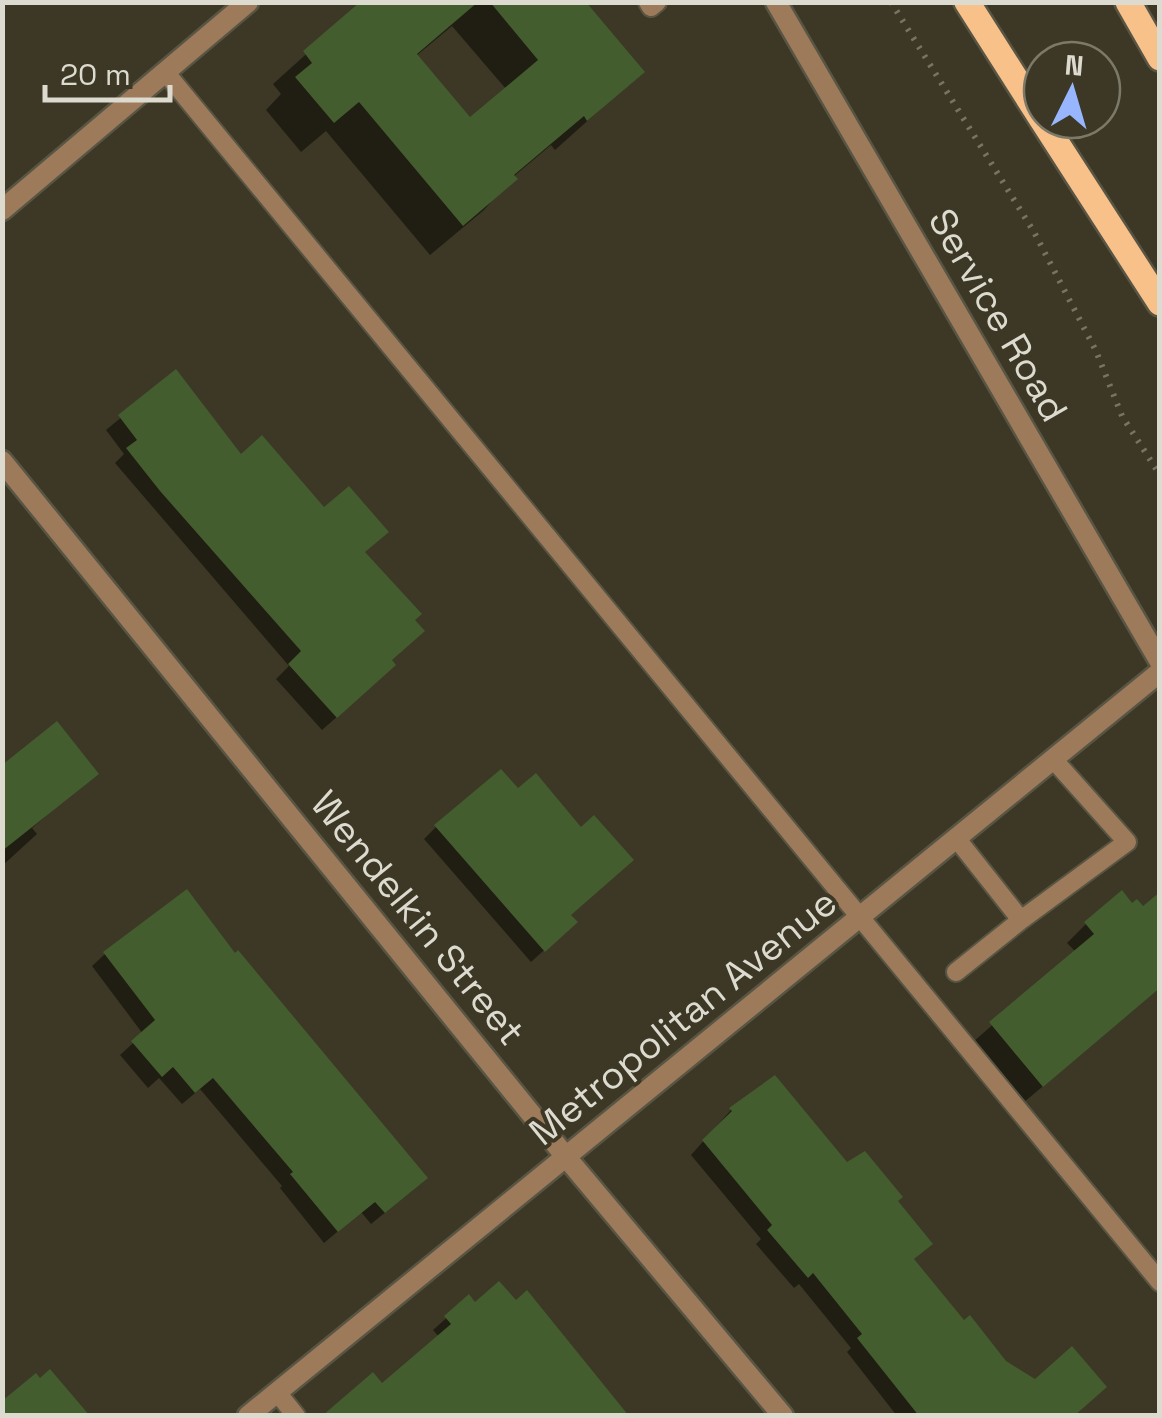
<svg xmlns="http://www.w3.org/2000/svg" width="1162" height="1418" viewBox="0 0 1162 1418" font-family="'Space Grotesk',sans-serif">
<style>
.shadow{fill:#0007;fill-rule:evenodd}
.building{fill:#435d2e}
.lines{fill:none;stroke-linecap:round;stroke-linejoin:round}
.service-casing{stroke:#595544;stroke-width:22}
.minor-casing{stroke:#595544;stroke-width:25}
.tertiary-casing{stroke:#595544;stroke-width:25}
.primary-casing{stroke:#595544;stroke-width:30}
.path{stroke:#777464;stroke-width:6;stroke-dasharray:2.5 8;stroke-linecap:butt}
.service{stroke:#9d7b5a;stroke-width:18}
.minor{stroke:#9d7b5a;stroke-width:20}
.tertiary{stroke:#9d7b5a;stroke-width:20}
.primary{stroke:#f8c18a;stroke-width:25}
.labels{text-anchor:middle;stroke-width:8;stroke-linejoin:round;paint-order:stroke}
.street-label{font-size:38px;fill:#dddbd0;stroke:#3c3825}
</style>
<rect width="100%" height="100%" fill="#3c3825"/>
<path class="shadow" d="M 364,2 L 582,2 L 642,72 L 555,150 L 551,145 L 513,177 L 484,210 L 430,255 L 326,131 L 301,152 L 266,110 L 281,94 L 273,84 ZM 452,26 L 506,89 L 469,120 L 416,56 Z
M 175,373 L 241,458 L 363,553 L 389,661 L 380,679 L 322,730 L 276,679 L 289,666 L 115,463 L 124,454 L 106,430 Z
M 2,768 L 96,773 L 32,828 L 37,834 L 2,866 Z
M 436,827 L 568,915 L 562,934 L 531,962 L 424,839 Z
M 1086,924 L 1160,988 L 1023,1103 L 973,1042 L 1076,952 L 1067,943 Z
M 105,954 L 413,1190 L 371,1224 L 361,1212 L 324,1243 L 280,1188 L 282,1186 L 200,1089 L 182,1104 L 159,1078 L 148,1088 L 120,1055 L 143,1034 L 92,966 Z
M 775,1079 L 846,1165 L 895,1201 L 930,1244 L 912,1261 L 963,1323 L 1004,1362 L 1072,1416 L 897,1416 L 847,1352 L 851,1348 L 799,1284 L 794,1288 L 756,1244 L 761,1239 L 691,1155 L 731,1110 Z
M 469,1298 L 625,1416 L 382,1386 L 439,1337 L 433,1330 Z"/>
<path class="building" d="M 360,2 L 478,2 L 417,54 L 470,117 L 538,60 L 490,2 L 586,2 L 645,72 L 587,121 L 584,116 L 514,175 L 518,179 L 463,226 L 359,102 L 334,123 L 295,77 L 312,63 L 303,51 Z
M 176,369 L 241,454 L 262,435 L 324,507 L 349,486 L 389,532 L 365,552 L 422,614 L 415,620 L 425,631 L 392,660 L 396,665 L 337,718 L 288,664 L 301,651 L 160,491 L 126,448 L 137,440 L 118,415 Z
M 57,721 L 99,774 L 2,851 L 2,765 Z
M 501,769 L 518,788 L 536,773 L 581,827 L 594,815 L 634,860 L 571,915 L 578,922 L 545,952 L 434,825 Z
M 187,889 L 235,953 L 238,950 L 428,1178 L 385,1213 L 375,1202 L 338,1232 L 290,1174 L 293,1172 L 213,1078 L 195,1093 L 173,1067 L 162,1077 L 131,1041 L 155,1020 L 103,952 Z
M 1122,890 L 1132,903 L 1137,899 L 1143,906 L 1160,892 L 1160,988 L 1043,1087 L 989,1022 L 1094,934 L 1084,922 Z
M 775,1075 L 847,1162 L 865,1151 L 903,1197 L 898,1201 L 933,1244 L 914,1259 L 964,1320 L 970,1315 L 1006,1361 L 1035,1379 L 1072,1346 L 1107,1387 L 1074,1416 L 919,1416 L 857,1338 L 862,1334 L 813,1273 L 808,1278 L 767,1230 L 772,1225 L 702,1140 L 732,1111 L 729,1108 Z
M 499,1281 L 516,1300 L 527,1290 L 629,1416 L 322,1416 L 373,1372 L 382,1383 L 451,1324 L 444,1316 L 469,1294 L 475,1302 Z
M 50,1369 L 90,1416 L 2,1416 L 2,1401 L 36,1373 L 40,1378 Z"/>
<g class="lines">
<defs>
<path id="service" d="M 648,2 L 651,7 L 657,2
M 166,73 L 1160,1282
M 1021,920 L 1127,842 L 1053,759
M 956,972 L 1021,920 L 957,839
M 277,1392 L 296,1416"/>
<path id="minor" d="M 776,2 L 1160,662
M 2,210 L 248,2
M 2,461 L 566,1157 L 783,1416"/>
<path id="tertiary" d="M 248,1416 L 1160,672"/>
<path id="primary" d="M 967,2 L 1042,120
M 1128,2 L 1160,58
M 1042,120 L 1160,303"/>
</defs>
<use href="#service" class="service-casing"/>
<use href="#minor" class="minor-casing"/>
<use href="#tertiary" class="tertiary-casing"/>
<use href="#primary" class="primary-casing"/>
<path class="path" d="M 891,2 L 1034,232 L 1096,351 L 1122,416 L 1160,475"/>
<use href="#service" class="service"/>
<use href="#minor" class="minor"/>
<use href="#tertiary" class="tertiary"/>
<use href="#primary" class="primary"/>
</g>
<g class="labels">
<g class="street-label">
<text transform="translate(998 315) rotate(60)" y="13">Service Road</text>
<text transform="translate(418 918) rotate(51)" y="13">Wendelkin Street</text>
<text transform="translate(683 1017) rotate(-39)" y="13">Metropolitan Avenue</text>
</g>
</g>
<rect width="1162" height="1418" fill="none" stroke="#dddbd0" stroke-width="10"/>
<g transform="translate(1072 90) rotate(5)"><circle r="48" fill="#3c3825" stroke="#7c7969" stroke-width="2.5"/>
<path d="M0-8L18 38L0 25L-18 38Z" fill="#97b6fd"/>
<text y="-15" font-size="28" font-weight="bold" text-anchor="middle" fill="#dddbd0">N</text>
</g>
<path d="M45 85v15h125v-15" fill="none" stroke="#dddbd0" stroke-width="5"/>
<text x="60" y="85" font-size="30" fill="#dddbd0" stroke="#3c3825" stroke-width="8" paint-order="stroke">20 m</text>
</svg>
